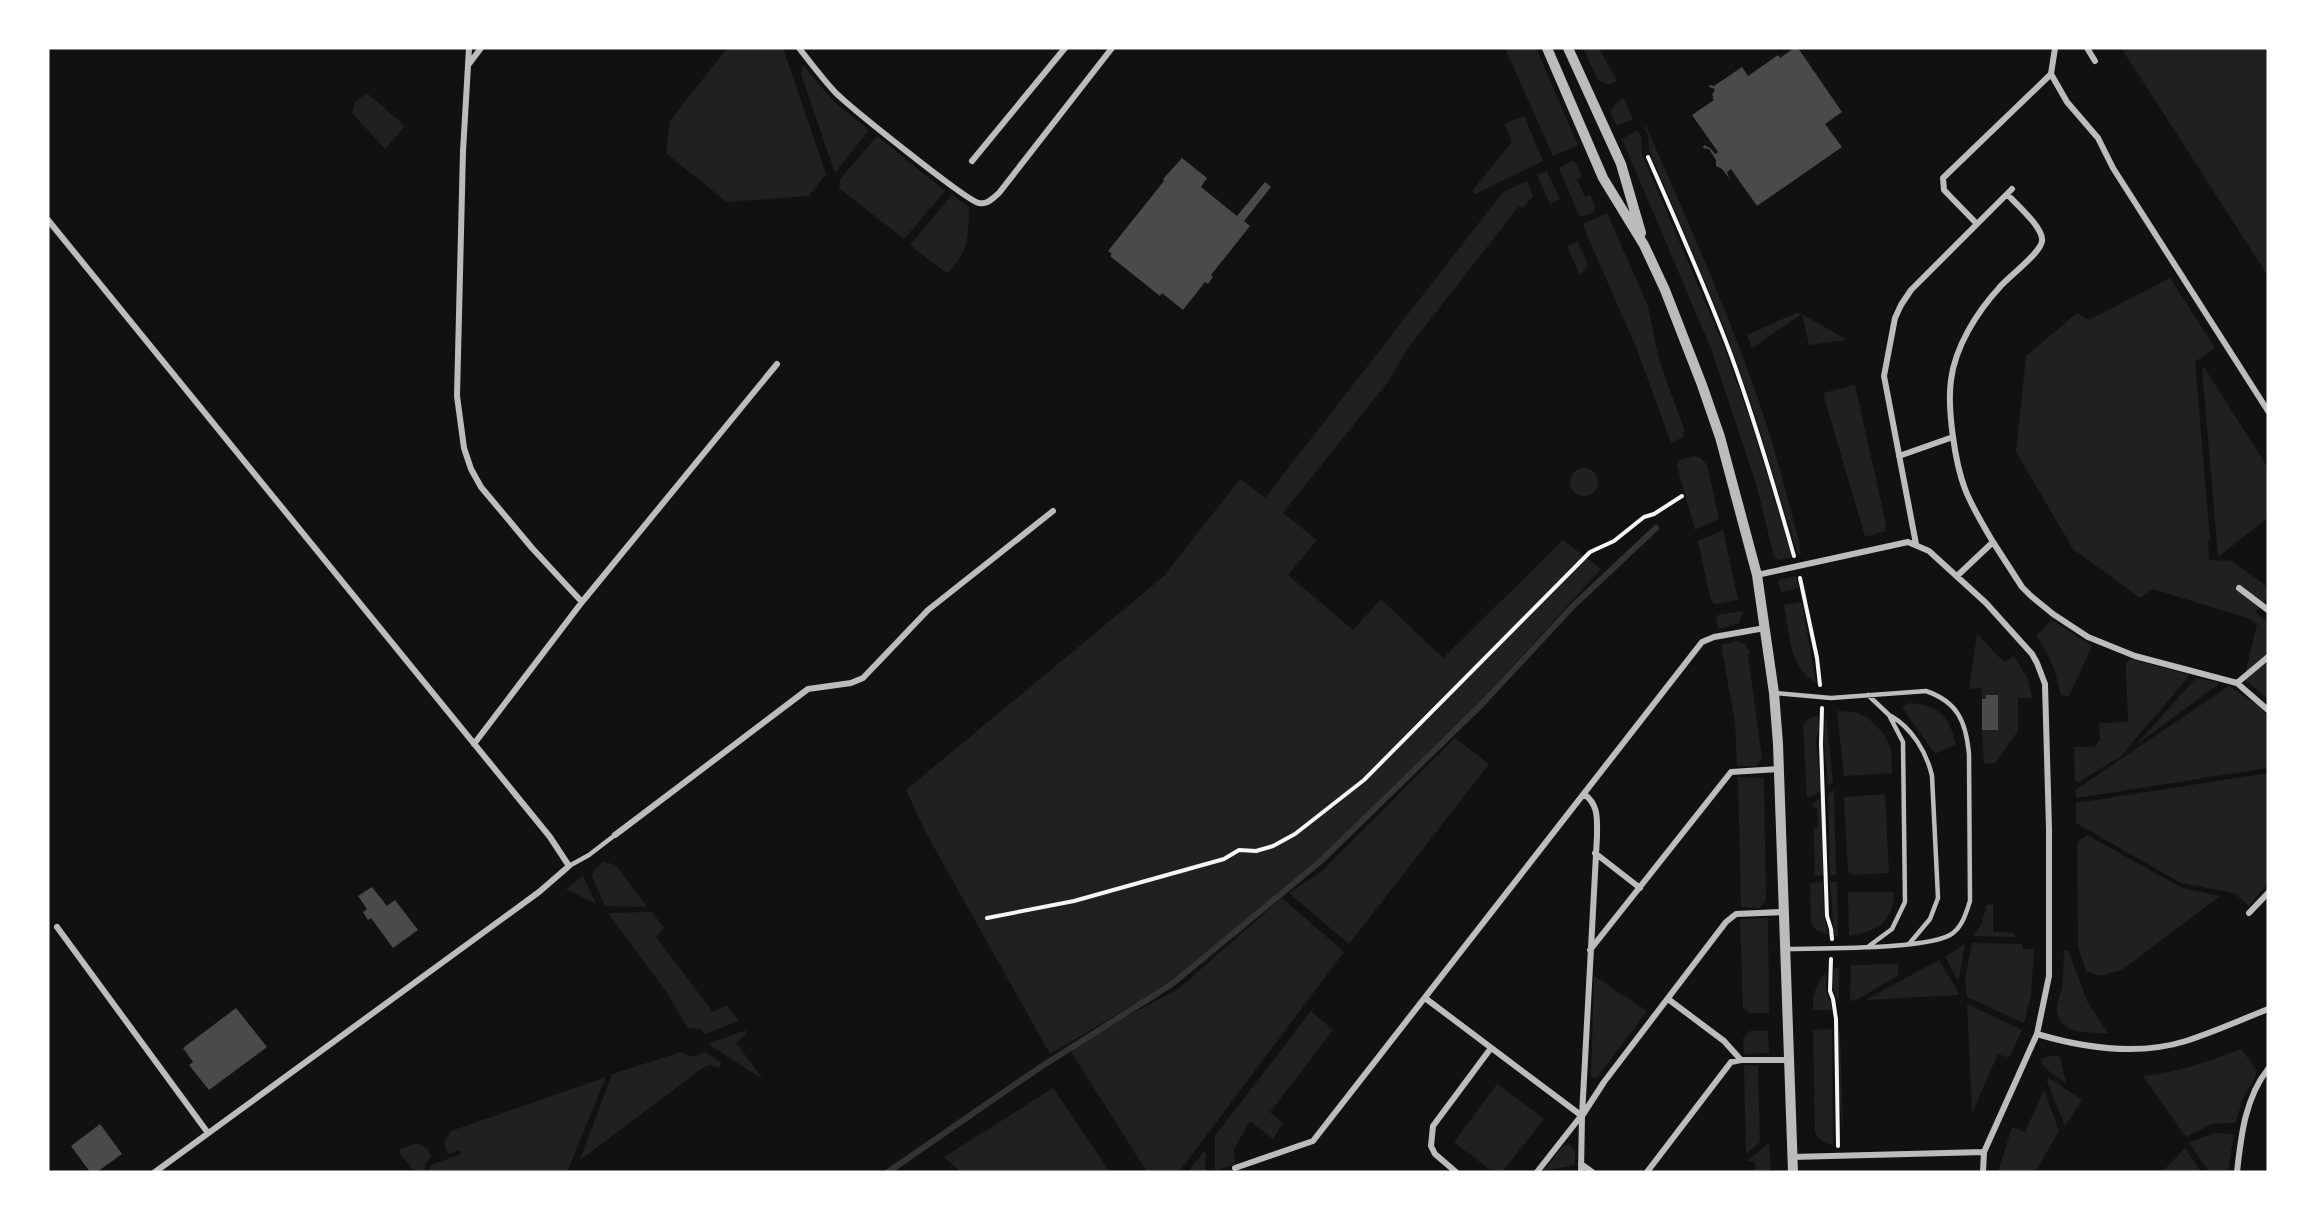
<svg xmlns="http://www.w3.org/2000/svg" width="2316" height="1220" viewBox="0 0 2316 1220" font-family="'IBM Plex Sans',sans-serif">
<style>
.green{fill:#202020}
.lines{fill:none;stroke-linecap:round;stroke-linejoin:round}
.stream{stroke:#333;stroke-width:6}
.building{fill:#4a4a4a}
.path{stroke:#f5f5f5;stroke-width:4}
.service{stroke:#bcbcbc;stroke-width:4.5}
.minor{stroke:#bcbcbc;stroke-width:6}
.tertiary{stroke:#bcbcbc;stroke-width:10}
</style>
<rect width="100%" height="100%" fill="#111"/>
<path class="green" d="M 727,48 L 783,48 L 826,174 L 809,196 L 727,202 L 666,153 L 670,121 Z
M 1505,48 L 1536,48 L 1578,145 L 1553,156 Z
M 1583,48 L 1599,48 L 1617,81 L 1608,85 L 1598,80 Z
M 2121,48 L 2268,48 L 2268,276 L 2135,69 Z
M 803,65 L 834,102 L 869,130 L 835,173 L 801,74 Z
M 367,93 L 405,126 L 385,149 L 352,113 L 355,102 Z
M 1624,98 L 1633,119 L 1617,126 L 1610,112 L 1616,103 Z
M 1524,116 L 1543,161 L 1475,194 L 1472,191 L 1512,142 L 1505,124 Z
M 1646,126 C 1685,215 1725,304 1757,396 C 1774,444 1786,493 1799,541 L 1801,555 L 1798,555 L 1751,403 L 1724,327 L 1649,150 L 1648,135 L 1644,127 Z
M 1638,130 L 1641,138 L 1642,154 L 1725,349 L 1753,429 L 1792,557 L 1779,560 L 1774,557 L 1757,487 L 1712,351 L 1622,139 Z
M 877,136 L 945,191 L 904,239 L 839,188 L 840,179 Z
M 1572,161 L 1576,163 L 1582,176 L 1577,179 L 1585,197 L 1590,195 L 1595,207 L 1594,212 L 1582,217 L 1579,215 L 1559,168 Z
M 1547,171 L 1560,199 L 1550,204 L 1537,175 Z
M 1527,181 L 1533,196 L 1523,208 L 1519,206 L 1408,348 L 1388,382 L 1283,513 L 1317,540 L 1288,575 L 1353,630 L 1381,599 L 1443,658 L 1563,540 L 1601,569 L 1456,728 L 1336,846 L 1165,986 L 1050,1054 L 926,833 L 906,790 L 1164,576 L 1240,479 L 1265,498 L 1503,192 Z
M 952,195 L 969,207 C 968,237 970,248 949,272 L 945,272 L 910,245 Z
M 1607,213 L 1648,306 L 1659,360 L 1684,429 L 1683,437 L 1671,443 L 1636,347 L 1583,226 L 1585,223 Z
M 1578,241 L 1588,265 L 1580,275 L 1567,246 Z
M 2170,278 L 2215,348 L 2195,362 L 2210,540 L 2208,541 L 2209,560 L 2232,561 L 2268,587 L 2268,597 L 2255,612 L 2268,623 L 2268,699 L 2244,679 L 2257,624 L 2250,619 L 2153,589 L 2140,598 L 2073,549 L 2016,452 L 2026,356 L 2077,313 L 2089,320 Z
M 1796,313 L 1802,314 L 1847,340 L 1809,345 L 1802,314 L 1752,348 L 1747,335 Z
M 2204,367 L 2268,468 L 2268,518 L 2218,557 L 2202,369 Z
M 1855,385 L 1886,524 L 1885,531 L 1865,537 L 1823,393 Z
M 1694,456 L 1701,458 L 1707,465 L 1719,519 L 1695,530 L 1677,466 L 1679,460 Z
M1570 482a14 14 0 1 1 28 0a14 14 0 1 1-28 0Z
M 1723,530 L 1738,600 L 1716,604 L 1711,601 L 1698,541 Z
M 1796,576 L 1799,588 L 1781,592 L 1778,582 L 1781,579 Z
M 1800,602 L 1802,603 L 1816,683 C 1788,665 1790,635 1784,605 Z
M 1743,611 L 1739,623 L 1719,629 L 1716,618 L 1718,615 Z
M 2052,620 L 2092,646 L 2069,696 L 2061,695 C 2056,672 2050,655 2036,636 Z
M 1977,634 L 2004,662 L 2014,656 L 2028,679 L 2032,698 L 2018,698 L 2018,731 L 1995,763 L 1984,764 L 1982,730 L 1998,729 L 1997,690 L 1996,695 L 1986,695 L 1986,699 L 1982,699 L 1981,688 L 1969,689 Z
M 1737,641 L 1746,645 L 1750,653 L 1748,655 L 1762,758 L 1756,766 L 1737,766 L 1735,722 L 1721,645 Z
M 2130,659 L 2190,675 L 2121,756 L 2079,782 L 2075,781 L 2074,747 L 2094,747 L 2100,740 L 2099,723 L 2128,722 L 2126,664 Z
M 2196,678 L 2220,683 L 2135,746 Z
M 2229,686 L 2259,706 L 2268,717 L 2268,768 L 2077,798 L 2075,790 Z
M 1910,703 C 1940,705 1949,717 1956,744 L 1935,754 L 1902,707 Z
M 1837,711 L 1856,712 L 1869,719 L 1883,733 L 1891,748 L 1892,773 L 1844,776 Z
M 1826,713 L 1833,783 L 1828,786 L 1824,742 Z
M 1818,716 L 1819,727 L 1816,742 L 1821,791 L 1807,798 L 1803,725 L 1808,719 Z
M 1455,738 L 1489,764 L 1349,944 L 1289,893 L 1321,872 Z
M 2268,773 L 2268,883 L 2249,906 L 2234,893 L 2181,883 L 2076,823 L 2076,803 Z
M 1738,777 L 1764,778 L 1766,901 L 1759,908 L 1741,907 Z
M 1834,790 L 1836,875 L 1830,875 L 1828,794 Z
M 1885,794 L 1889,873 L 1853,875 L 1848,871 L 1844,797 Z
M 1821,798 L 1823,875 L 1815,876 L 1814,827 L 1818,827 L 1817,807 L 1813,807 L 1813,803 Z
M 2087,835 L 2182,888 L 2220,896 L 2122,970 L 2100,976 L 2086,971 L 2078,947 L 2077,842 Z
M 603,862 L 613,864 L 617,867 L 647,907 L 605,906 L 592,876 L 594,870 Z
M 583,876 L 596,904 L 566,889 Z
M 1823,882 L 1824,916 L 1828,934 L 1816,930 L 1811,924 L 1810,883 Z
M 1830,882 L 1837,882 L 1838,936 L 1834,936 Z
M 1848,892 L 1894,892 C 1894,922 1876,932 1849,936 Z
M 1282,898 L 1344,952 L 1179,1172 L 1147,1172 L 1068,1047 L 1177,990 Z
M 1993,904 L 1993,932 L 2014,933 L 2014,937 L 1973,936 L 1981,925 L 1987,905 Z
M 652,912 L 664,928 L 656,937 L 713,1012 L 727,1005 L 739,1021 L 705,1034 L 700,1029 L 688,1028 L 667,993 L 608,913 Z
M 1768,918 L 1769,1013 L 1749,1013 L 1743,1008 L 1740,919 Z
M 1972,943 L 2022,944 L 2023,949 L 2034,949 L 2031,996 L 2024,1023 L 1967,997 L 1965,979 Z
M 1965,944 L 1959,979 L 1958,980 L 1945,957 Z
M 2068,950 L 2088,1003 L 2108,1033 C 2090,1033 2060,1035 2057,1011 C 2056,1003 2060,996 2062,988 C 2064,976 2063,963 2064,951 Z
M 1939,960 L 1959,993 L 1958,995 L 1865,1000 Z
M 1898,964 L 1898,976 L 1854,1001 L 1850,1000 L 1851,965 Z
M 1834,968 L 1839,968 L 1839,1003 L 1833,991 Z
M 1826,972 L 1826,992 L 1831,1002 L 1832,1010 L 1813,1010 C 1812,996 1816,983 1826,972 Z
M 1594,976 L 1647,1011 L 1596,1079 L 1591,1077 Z
M 1967,1004 L 2022,1030 L 2010,1056 L 2006,1057 L 1998,1054 L 1972,1113 Z
M 1311,1011 L 1333,1030 L 1270,1112 L 1283,1123 L 1273,1139 L 1250,1121 L 1234,1149 L 1235,1164 L 1215,1171 L 1215,1136 Z
M 1832,1029 L 1833,1145 C 1824,1143 1819,1140 1815,1132 L 1813,1030 Z
M 746,1030 L 745,1035 L 736,1043 L 764,1080 L 708,1044 Z
M 1750,1031 L 1768,1031 L 1769,1053 L 1744,1054 L 1743,1038 Z
M 1839,1032 L 1840,1032 L 1843,1138 L 1839,1088 Z
M 2241,1049 L 2254,1066 L 2256,1072 L 2255,1078 L 2245,1094 L 2235,1123 L 2212,1124 L 2186,1137 L 2143,1076 C 2178,1072 2208,1062 2241,1049 Z
M 681,1052 C 689,1057 696,1058 704,1052 L 722,1063 L 719,1068 L 709,1065 L 701,1069 L 580,1160 L 612,1074 Z
M 2051,1056 L 2060,1056 L 2066,1083 L 2051,1073 L 2042,1064 L 2040,1059 Z
M 1744,1065 L 1758,1066 L 1760,1142 L 1746,1154 Z
M 606,1077 L 567,1172 L 428,1172 L 431,1165 L 461,1154 L 460,1150 L 448,1154 L 444,1143 L 451,1131 Z
M 2048,1077 L 2082,1100 L 2065,1126 L 2047,1081 Z
M 1497,1084 L 1544,1119 L 1502,1172 L 1493,1172 L 1454,1142 Z
M 1053,1088 L 1110,1172 L 961,1172 L 944,1157 Z
M 2044,1090 L 2059,1131 L 2035,1172 L 1998,1172 L 2012,1127 L 2025,1132 Z
M 2214,1133 L 2234,1134 L 2228,1172 L 2209,1172 L 2189,1143 Z
M 416,1143 L 428,1149 L 431,1157 L 426,1163 L 424,1172 L 415,1172 L 399,1152 L 400,1149 Z
M 1769,1143 L 1771,1172 L 1755,1172 L 1755,1161 L 1747,1161 Z
M 1569,1144 L 1575,1150 L 1575,1165 L 1543,1171 L 1562,1147 Z
M 2185,1148 L 2201,1172 L 2162,1172 Z
M 1204,1151 L 1206,1153 L 1205,1172 L 1188,1172 Z"/>
<g class="lines">
<path class="stream" d="M 888,1172 L 1039,1068 L 1172,984 L 1322,860 L 1482,704 L 1574,605 L 1656,528"/>
</g>
<path class="building" d="M 1794,48 L 1798,48 L 1842,112 L 1825,124 L 1842,147 L 1757,206 L 1731,169 L 1727,172 L 1729,178 L 1722,169 L 1716,166 L 1716,160 L 1709,149 L 1703,148 L 1704,145 L 1710,148 L 1715,154 L 1718,152 L 1692,115 L 1714,100 L 1712,98 L 1714,97 L 1712,95 L 1715,89 L 1709,87 L 1710,85 L 1714,86 L 1742,67 L 1748,76 L 1778,55 L 1780,58 Z
M 1182,158 L 1207,178 L 1201,187 L 1237,216 L 1265,182 L 1271,187 L 1244,221 L 1250,226 L 1211,275 L 1213,277 L 1208,284 L 1205,282 L 1183,310 L 1162,293 L 1160,296 L 1110,256 L 1112,254 L 1108,251 L 1164,181 L 1163,179 Z
M 1986,695 L 1998,695 L 1998,730 L 1982,730 L 1982,699 L 1986,699 Z
M 372,887 L 387,906 L 395,900 L 418,930 L 393,948 L 371,918 L 368,920 L 363,912 L 367,909 L 358,896 Z
M 236,1008 L 267,1047 L 209,1090 L 189,1065 L 193,1062 L 183,1048 Z
M 100,1124 L 122,1154 L 97,1172 L 90,1172 L 71,1146 Z"/>
<g class="lines">
<path class="path" d="M 1648,157 C 1677,223 1706,288 1731,355 C 1755,421 1775,489 1794,556
M 1800,578 L 1817,658 L 1820,685
M 1822,708 L 1821,744 L 1827,916 L 1831,929 L 1832,939
M 987,918 L 1074,901 L 1224,859 L 1239,850 L 1256,851 L 1273,846 L 1295,834 L 1364,780 L 1590,552 L 1614,541 L 1644,517 L 1654,514 L 1682,496
M 1831,959 L 1830,991 L 1833,999 L 1836,1019 L 1838,1146"/>
<path class="service" d="M 1774,693 L 1831,698 L 1926,691 C 1958,702 1966,722 1969,754 L 1970,901 C 1966,913 1963,925 1953,933 C 1933,950 1818,948 1786,949
M 1868,695 L 1889,715 L 1903,742 L 1905,902 L 1892,929 L 1869,946
M 1891,716 C 1912,728 1927,753 1932,776 L 1938,898 L 1930,919 L 1909,944
M 569,866 L 589,855 L 615,835"/>
<path class="minor" d="M 469,48 L 463,151 L 457,396 L 464,448 L 471,469 L 481,487 L 532,548 L 582,602
M 799,48 C 810,62 822,78 834,91 C 847,105 968,202 979,203 C 987,205 993,198 999,193 L 1112,48
M 2087,48 L 2095,61
M 469,64 L 481,48
M 2051,74 L 2067,102 L 2098,138 L 2113,168 L 2268,411
M 972,161 L 1065,48
M 48,220 L 550,837 L 569,866 L 539,892 L 155,1172
M 1977,224 L 1944,190 L 1943,178 L 2051,74 L 2055,48
M 1899,456 L 1953,437
M 1993,542 C 1983,525 1972,507 1965,489 C 1955,463 1947,408 1951,380 C 1955,347 1977,312 1999,288 C 2008,277 2041,253 2042,241 C 2044,228 2016,204 2007,194
M 1916,544 L 1884,376 L 1895,318 L 1901,305 L 1911,290 L 2012,189
M 1757,575 L 1908,542 L 1929,551 L 1986,603 L 2032,654 L 2037,663 L 2045,684 L 2049,829 L 2049,976 L 2037,1034 L 1984,1152 L 1983,1172
M 1957,576 L 1993,542 L 2022,587 L 2031,596 L 2053,614 L 2088,637 L 2135,656 L 2237,683 L 2268,710
M 2239,588 L 2268,610
M 2237,683 L 2268,657
M 474,744 L 582,602 L 777,364
M 615,835 L 808,689 L 851,683 L 863,678 L 928,610 L 1053,511
M 1595,853 L 1640,888
M 2249,913 L 2268,893
M 57,927 L 208,1133
M 1590,950 L 1731,772 L 1779,769
M 1425,998 L 1582,1116 L 1604,1082 L 1726,922 L 1736,914 L 1783,912
M 1668,999 L 1724,1041 L 1741,1060
M 2037,1034 C 2084,1048 2138,1056 2186,1041 C 2214,1032 2241,1020 2268,1009
M 1792,1157 L 1984,1152
M 1581,1164 L 1592,1172
M 1235,1168 L 1313,1141 L 1702,642 L 1714,637 L 1765,628
M 1456,1172 L 1435,1154 L 1431,1146 L 1433,1126 L 1491,1048
M 1537,1172 L 1581,1116
M 1581,1172 L 1582,1116 L 1597,836 C 1597,819 1599,805 1584,794
M 1647,1172 L 1731,1062 L 1741,1060 L 1789,1060
M 2237,1172 C 2241,1136 2245,1098 2268,1069"/>
<path class="tertiary" d="M 1547,48 L 1603,178 L 1644,245 L 1665,290 L 1702,385 L 1720,437 L 1757,575 L 1774,693 L 1778,744 L 1793,1172
M 1568,48 L 1621,164 L 1641,233"/>
</g>
<rect width="2316" height="1220" fill="none" stroke="#ffffff" stroke-width="99"/>
</svg>
